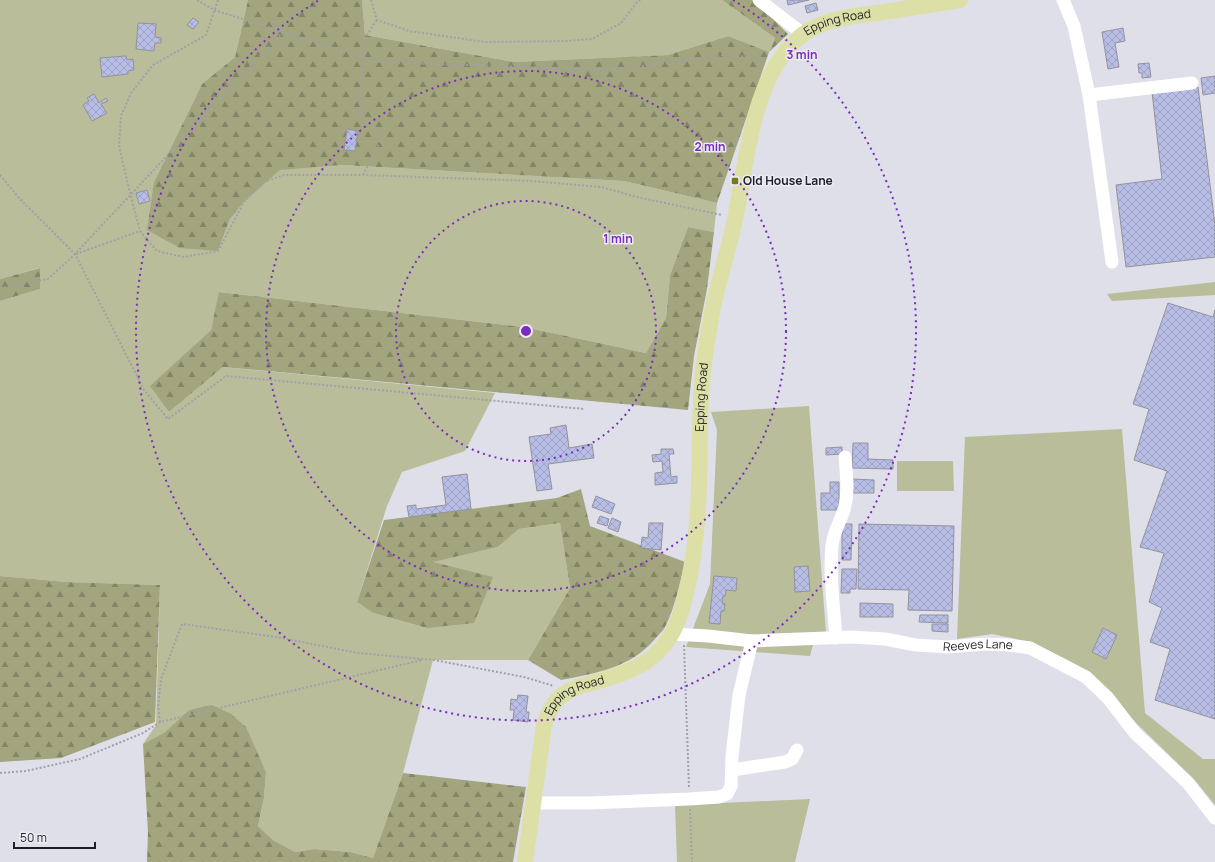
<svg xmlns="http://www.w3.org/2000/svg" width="1215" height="862" viewBox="0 0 1215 862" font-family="Manrope,sans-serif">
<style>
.grass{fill:#b9bd99}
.forest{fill:url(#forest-firs)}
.building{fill:url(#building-cross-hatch);stroke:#92939b}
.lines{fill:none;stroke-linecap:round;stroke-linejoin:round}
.path{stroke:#a0a1a8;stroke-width:2;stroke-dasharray:2 2;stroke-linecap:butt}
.minor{stroke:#fff;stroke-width:13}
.major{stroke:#dce0a7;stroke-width:16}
.ring{fill:none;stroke:#7b2cbf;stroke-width:2;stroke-dasharray:2 4}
.poi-dot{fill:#757922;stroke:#ebecf5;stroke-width:1.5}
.labels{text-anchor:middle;stroke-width:3;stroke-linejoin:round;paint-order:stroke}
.street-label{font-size:12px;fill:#1e1f22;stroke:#ebecf5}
.poi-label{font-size:12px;font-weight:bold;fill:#1e1f22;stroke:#ebecf5;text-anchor:start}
.centre{fill:#7b2cbf;stroke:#ebecf5;stroke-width:2}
.ring-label{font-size:12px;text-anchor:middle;font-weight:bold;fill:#7b2cbf;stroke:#ebecf5;stroke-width:3;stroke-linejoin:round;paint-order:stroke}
</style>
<defs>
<pattern id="forest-firs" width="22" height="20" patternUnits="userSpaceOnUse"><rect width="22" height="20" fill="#a2a57d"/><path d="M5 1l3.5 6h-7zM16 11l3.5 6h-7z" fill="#838666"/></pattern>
<pattern id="building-cross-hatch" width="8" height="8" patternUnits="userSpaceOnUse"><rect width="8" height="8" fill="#b8bde5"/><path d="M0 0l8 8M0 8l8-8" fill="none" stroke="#9ea2c4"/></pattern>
</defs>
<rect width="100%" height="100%" fill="#dedfe8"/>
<path class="grass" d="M 0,0 L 248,0 L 235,57 L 202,84 L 154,182 L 218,251 L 230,219 L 244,202 L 280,169 L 342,165 L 624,181 L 717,203 L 714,232 L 688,227 L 670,275 L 666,318 L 646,353 L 524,327 L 220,292 L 211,330 L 151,386 L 169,412 L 223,367 L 495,393 L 465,451 L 402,472 L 387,506 L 357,602 L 373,613 L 427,628 L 432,562 L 498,547 L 519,529 L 560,523 L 570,588 L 528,660 L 433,660 L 403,773 L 373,858 L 350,852 L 314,849 L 295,852 L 273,840 L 258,826 L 264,798 L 266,772 L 257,753 L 189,710 L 165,732 L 143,744 L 156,725 L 160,585 L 67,582 L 0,576 L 0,301 L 40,289 L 39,268 L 0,279 Z
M 362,0 L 722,0 L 775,38 L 769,52 L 728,36 L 668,55 L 514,62 L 365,35 Z
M 1215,282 L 1215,295 L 1112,301 L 1107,294 Z
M 809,406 L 826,633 L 816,633 L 810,656 L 686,647 L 710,584 L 717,430 L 711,412 Z
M 1122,429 L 1145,713 L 1203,759 L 1215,759 L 1215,805 L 1194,779 L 1131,718 L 1108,691 L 1073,663 L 1031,642 L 992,634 L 957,639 L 965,437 Z
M 897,461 L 953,461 L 954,491 L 897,491 Z
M 810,799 L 795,862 L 677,862 L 675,805 Z"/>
<path class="forest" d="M 248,0 L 362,0 L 365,35 L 514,62 L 668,55 L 728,36 L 769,52 L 775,38 L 722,0 L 754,0 L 788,34 L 769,52 L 717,203 L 624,181 L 342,165 L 280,170 L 244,202 L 230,219 L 218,251 L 180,248 L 147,230 L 154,182 L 202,84 L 235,57 Z
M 688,227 L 714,232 L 707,289 L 694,356 L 688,410 L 223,367 L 169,412 L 150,386 L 211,330 L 219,292 L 524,327 L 646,353 L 666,318 L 670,275 Z
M 40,268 L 40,289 L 0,301 L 0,279 Z
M 581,489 L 590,526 L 685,562 C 680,582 675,608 665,627 C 663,631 658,635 655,639 C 630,668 597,673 561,680 L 528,660 L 570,588 L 560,523 L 519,529 L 498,547 L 433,562 L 493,577 L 474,623 L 427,628 L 373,613 L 357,602 L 384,520 L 557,498 Z
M 0,576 L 67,582 L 160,585 L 155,722 L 61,758 L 0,762 Z
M 212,705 L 231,714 L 246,727 L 266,772 L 264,798 L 258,826 L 273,840 L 295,852 L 314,849 L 350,852 L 373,858 L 403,773 L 526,787 L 513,862 L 147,862 L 148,833 L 143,744 L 165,732 L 189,710 Z"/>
<path class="building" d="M 787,0 L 809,0 L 788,5 Z
M 816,3 L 818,10 L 807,13 L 805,6 Z
M 193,18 L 199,22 L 193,29 L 187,25 Z
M 138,23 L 156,24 L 155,37 L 161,38 L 161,43 L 155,43 L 154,51 L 136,49 Z
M 1123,28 L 1125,41 L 1115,43 L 1119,67 L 1108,69 L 1102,32 Z
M 126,56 L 127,60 L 133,59 L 134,70 L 128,71 L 128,74 L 102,77 L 100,58 Z
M 1149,63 L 1151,77 L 1142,78 L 1142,73 L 1139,73 L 1138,64 Z
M 1215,76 L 1215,93 L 1203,95 L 1201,78 Z
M 1198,87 L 1215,225 L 1215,257 L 1126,267 L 1116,185 L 1162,179 L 1152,92 Z
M 94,94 L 99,103 L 106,98 L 108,101 L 101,104 L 107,113 L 92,121 L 83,105 L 89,101 L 87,98 Z
M 347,129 L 358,131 L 355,151 L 344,150 Z
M 147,190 L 150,201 L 139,204 L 136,193 Z
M 1168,303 L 1213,317 L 1215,310 L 1215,719 L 1155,700 L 1170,649 L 1150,642 L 1162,608 L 1149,602 L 1164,553 L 1140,547 L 1167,471 L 1134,460 L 1149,409 L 1133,404 Z
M 566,425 L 569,448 L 592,444 L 594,458 L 548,464 L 552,489 L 537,491 L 529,437 L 551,434 L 550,428 Z
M 853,443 L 868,443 L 868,459 L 893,460 L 893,469 L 852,468 Z
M 842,447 L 842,454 L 826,455 L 826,448 Z
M 661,449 L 673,449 L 674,454 L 669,454 L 671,477 L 677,476 L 677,483 L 655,485 L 655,473 L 663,472 L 662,461 L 653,462 L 652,455 L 661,454 Z
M 467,474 L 471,509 L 409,517 L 407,506 L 416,505 L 416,509 L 446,505 L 442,477 Z
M 852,479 L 874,480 L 874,493 L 852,493 Z
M 830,482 L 839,482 L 839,510 L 821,510 L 821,493 L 830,493 Z
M 596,496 L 615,504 L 611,514 L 592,507 Z
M 600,516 L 609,519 L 607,526 L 597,523 Z
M 612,518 L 621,522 L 618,532 L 608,528 Z
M 649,523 L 663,523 L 661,550 L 641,548 L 642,537 L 648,538 Z
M 842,524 L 852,524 L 851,560 L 842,560 Z
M 859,524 L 954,526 L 952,611 L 908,610 L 909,590 L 858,589 Z
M 808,566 L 810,591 L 795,592 L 794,567 Z
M 842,569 L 857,569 L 856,589 L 850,589 L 850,593 L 841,593 Z
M 714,576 L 737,578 L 736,591 L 726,590 L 725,596 L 723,596 L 722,603 L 725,604 L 724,611 L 721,611 L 720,624 L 709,623 Z
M 860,603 L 893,604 L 893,617 L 860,617 Z
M 920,615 L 948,615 L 948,623 L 919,622 Z
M 932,624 L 948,624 L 948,632 L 932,631 Z
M 1103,628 L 1117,635 L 1106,659 L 1092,652 Z
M 518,695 L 528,696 L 526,712 L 529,712 L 528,722 L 513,720 L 514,710 L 510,710 L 511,699 L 517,700 Z"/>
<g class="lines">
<path class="path" d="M 197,0 L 214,10 L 379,62 L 611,70 L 728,55 L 766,59
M 218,0 L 206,35 L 153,65 L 131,93 L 121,116 L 119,146 L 130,193 L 140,231 L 157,251 L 183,257 L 218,251 L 244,202 L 264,182 L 284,175 L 363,175 L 532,181 L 601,187 L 641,198 L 722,215
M 371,0 L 377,20 L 409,31 L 485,42 L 565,41 L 592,39 L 621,23 L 638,1 L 641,0
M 0,175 L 19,198 L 75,254 L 144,390 L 168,419 L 226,376 L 584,409
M 363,175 L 383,135 L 360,115 L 364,39 L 377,20
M 76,254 L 140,231
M 0,288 L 48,279 L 75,254 L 283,32
M 684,645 L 689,787
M 160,722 L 158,706 L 161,679 L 182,624 L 276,637 L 358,653 L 434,660 L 524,677 L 554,686
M 0,773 L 26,771 L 80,759 L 143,733 L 160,722 L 422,660
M 690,809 L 692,862"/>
<g class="minor">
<path d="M 759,0 L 803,34"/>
<path d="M 1063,0 L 1074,26 L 1089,95 L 1192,83"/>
<path d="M 1089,95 L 1112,262"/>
<path id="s1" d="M 672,634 L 708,636 L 752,641 L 851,637 L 885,639 L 916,645 L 948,647 L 984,644 L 1009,645 L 1030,648 L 1086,677 L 1108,698 L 1135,733 L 1188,783 L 1215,818"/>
<path d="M 836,638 C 834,608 829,576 832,546 C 833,531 842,520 845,506 C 849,490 846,472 845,457"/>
<path d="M 732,770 L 785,762 L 792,759 L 797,750"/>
<path d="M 533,803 L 589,803 L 689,799 L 719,797 L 727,794 L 731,786 L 732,756 L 739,695 L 752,641"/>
</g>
<path class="major" id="s2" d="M 525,862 L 544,725 C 547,717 550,707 557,700 C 567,689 581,686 595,682 C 636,671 665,659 680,615 C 691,580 696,543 698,507 C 701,462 698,418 703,373 C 705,351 709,329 713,307 C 719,278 729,249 735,219 C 747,161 752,74 802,35 C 825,17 857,16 884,12 C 909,8 934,4 960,0"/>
</g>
<g class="ring">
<circle cx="526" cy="331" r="130"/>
<circle cx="526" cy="331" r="260"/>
<path d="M733 0A390 390 0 1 1 319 0"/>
</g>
<rect class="poi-dot" x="731" y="177" width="8" height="8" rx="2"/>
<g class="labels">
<g class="street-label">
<text dy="4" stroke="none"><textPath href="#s2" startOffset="963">Epping Road</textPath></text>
<text dy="4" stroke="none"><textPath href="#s2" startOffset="543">Epping Road</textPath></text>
<text dy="4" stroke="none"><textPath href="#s1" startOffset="307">Reeves Lane</textPath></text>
<text dy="4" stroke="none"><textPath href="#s2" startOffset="184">Epping Road</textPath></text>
</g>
<g class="poi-label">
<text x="743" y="185">Old House Lane</text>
</g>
</g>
<circle cx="526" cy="331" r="6" class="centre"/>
<g class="ring-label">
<text x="802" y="59">3 min</text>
<text x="710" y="151">2 min</text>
<text x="618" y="243">1 min</text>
</g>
<path d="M14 842v6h81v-6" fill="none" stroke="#1e1f22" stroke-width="2"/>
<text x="20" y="842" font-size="12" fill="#1e1f22" stroke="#ebecf5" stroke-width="3" paint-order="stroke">50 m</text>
</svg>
